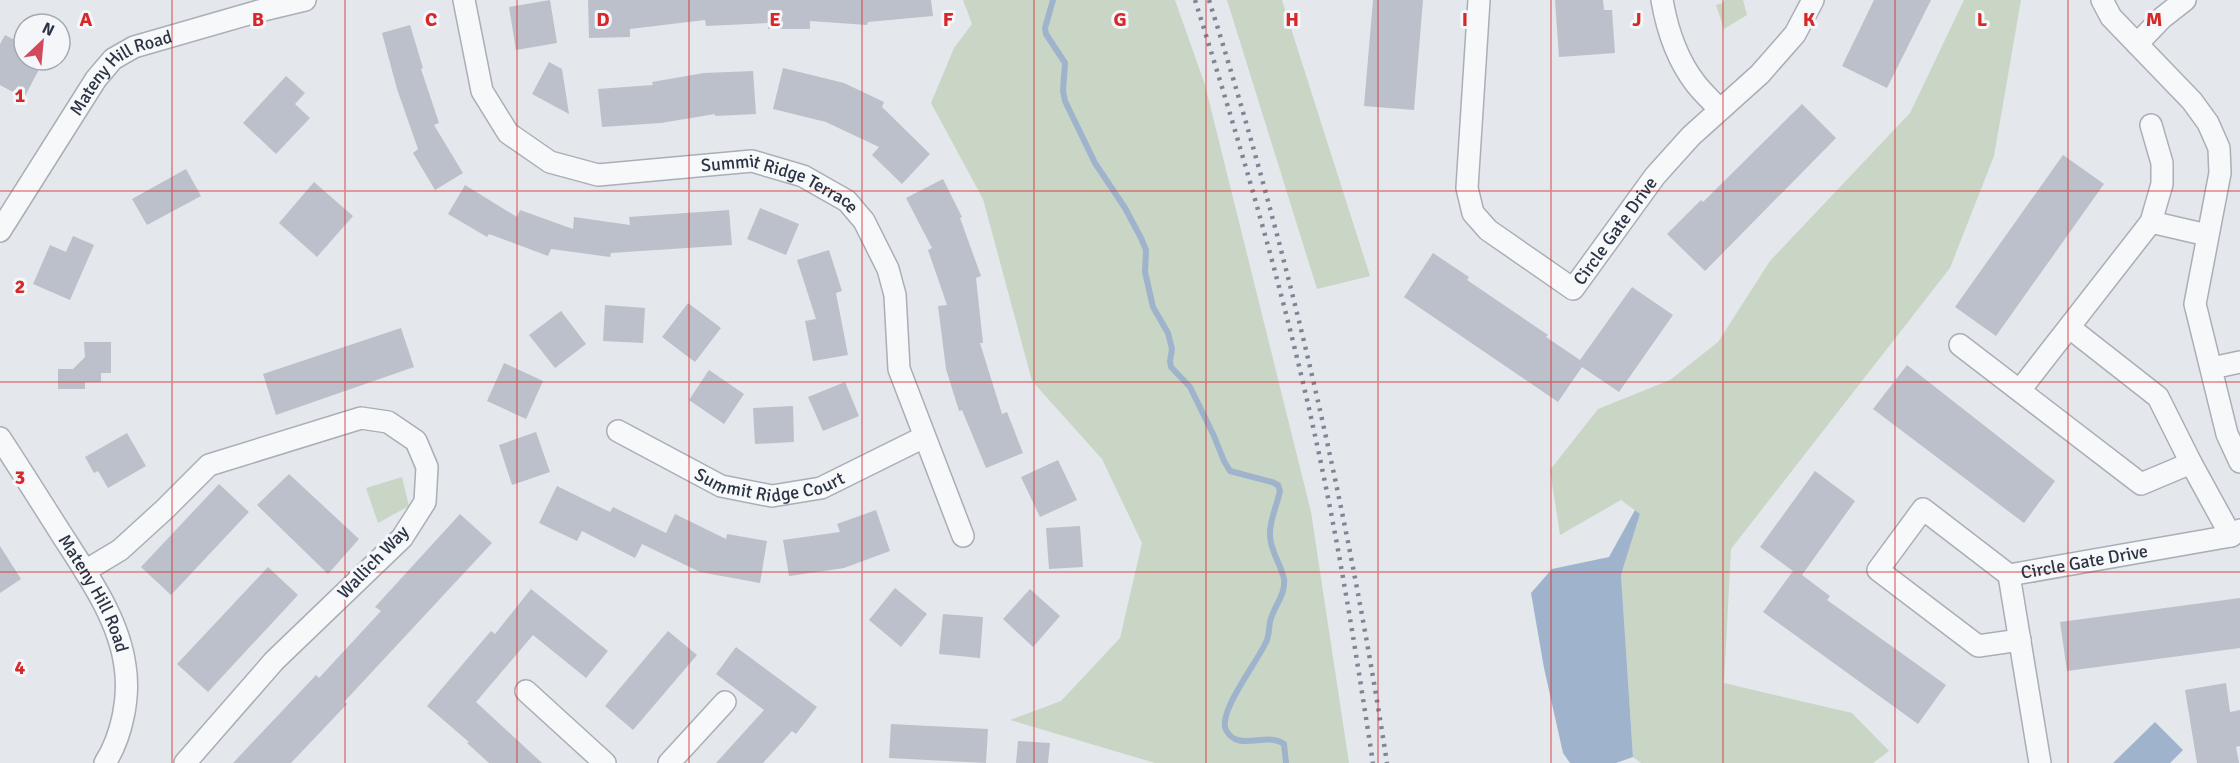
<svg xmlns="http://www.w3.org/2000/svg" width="2240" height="763" viewBox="0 0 2240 763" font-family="Signika,sans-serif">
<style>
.green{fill:#c9d6c5}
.water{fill:#9fb4cc}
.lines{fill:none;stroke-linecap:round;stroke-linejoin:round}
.stream{stroke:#9fb4cc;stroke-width:6}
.building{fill:#bbc0ca}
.minor-casing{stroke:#a9aeb7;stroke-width:24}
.minor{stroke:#f7f8fa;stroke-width:21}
.rail{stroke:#7d8696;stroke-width:4.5;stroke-dasharray:3 6;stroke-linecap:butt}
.grid{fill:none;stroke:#d62828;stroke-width:1.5;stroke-opacity:0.55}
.labels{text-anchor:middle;stroke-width:6;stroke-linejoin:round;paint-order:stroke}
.street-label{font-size:18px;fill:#2b3445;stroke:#f4f6f9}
.grid-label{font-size:20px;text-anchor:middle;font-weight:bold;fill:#d62828;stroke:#f4f6f9;stroke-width:6;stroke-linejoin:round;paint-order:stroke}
</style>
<rect width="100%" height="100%" fill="#e4e7ec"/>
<path class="green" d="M 963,0 L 1175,0 L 1205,85 L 1311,512 L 1349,763 L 1155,763 L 1010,720 L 1061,701 L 1120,638 L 1142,543 L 1102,459 L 1032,381 L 983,199 L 931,103 L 954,48 L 972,24 Z
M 1227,0 L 1282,0 L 1370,276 L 1317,289 Z
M 1725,0 L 1743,0 L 1747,15 L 1724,29 L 1716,5 L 1723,3 Z
M 1964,0 L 2021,0 L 1994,156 L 1950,268 L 1731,549 L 1724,683 L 1852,713 L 1889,751 L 1873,763 L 1641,763 L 1633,757 L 1621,575 L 1640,514 L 1621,500 L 1560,535 L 1550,470 L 1598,409 L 1670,380 L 1718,342 L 1770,261 L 1910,113 Z
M 402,477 L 409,506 L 378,523 L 366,488 Z"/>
<path class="water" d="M 1635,510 L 1640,514 L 1621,575 L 1633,757 L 1616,763 L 1570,763 L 1563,753 L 1544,668 L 1531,593 L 1552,569 L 1609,557 Z
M 2155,722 L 2183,750 L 2170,763 L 2113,763 Z"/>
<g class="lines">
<path class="stream" d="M 1053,0 L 1045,28 L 1046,34 L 1065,63 L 1063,91 L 1065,101 L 1095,163 L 1125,208 L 1141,238 L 1146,250 L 1145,272 L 1153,307 L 1168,333 L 1172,349 L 1170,361 L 1171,367 L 1190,387 L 1214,436 L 1224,461 L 1230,471 L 1272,482 L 1278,485 L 1280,491 C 1277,505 1269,522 1270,535 C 1270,551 1281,564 1284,579 C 1286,595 1273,607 1270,622 C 1269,628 1269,634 1267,640 C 1259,660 1217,712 1226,730 C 1238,753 1267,731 1284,744 L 1286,763"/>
</g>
<path class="building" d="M 550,0 L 557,43 L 516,50 L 509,7 Z
M 588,0 L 931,0 L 933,16 L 868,22 L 867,25 L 810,21 L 810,29 L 768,29 L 768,23 L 706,26 L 705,20 L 630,29 L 630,37 L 589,38 Z
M 1373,0 L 1423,0 L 1414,110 L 1364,106 Z
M 1555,0 L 1603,0 L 1604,10 L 1612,10 L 1615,53 L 1559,57 Z
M 1874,0 L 1931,0 L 1887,88 L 1842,66 Z
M 410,25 L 423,68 L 421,69 L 439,123 L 434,125 L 463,173 L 435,190 L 413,153 L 418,149 L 397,89 L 382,33 Z
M 5,35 L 24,45 L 24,60 L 44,60 L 24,98 L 0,85 L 0,44 Z
M 549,62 L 562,69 L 569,114 L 532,94 Z
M 783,68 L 844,83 L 884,102 L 882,107 L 930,154 L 902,184 L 872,155 L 879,147 L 826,122 L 773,109 Z
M 753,71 L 756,114 L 715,116 L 715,114 L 661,123 L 602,127 L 598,89 L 653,85 L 652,82 L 704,73 Z
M 286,76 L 305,93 L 295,104 L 310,118 L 276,154 L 243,123 Z
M 1802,104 L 1836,138 L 1705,271 L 1667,234 L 1701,200 L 1703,202 Z
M 2063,155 L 2104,184 L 1996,336 L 1955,307 Z
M 186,169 L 201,196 L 147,225 L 132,199 Z
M 943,179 L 962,217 L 960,218 L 981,276 L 976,278 L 983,343 L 980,343 L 1002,414 L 1007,412 L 1023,453 L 986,468 L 962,410 L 959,411 L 946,369 L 938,306 L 947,305 L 928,250 L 932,248 L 906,198 Z
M 314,182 L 353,216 L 317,257 L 279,223 Z
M 465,185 L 517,217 L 520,210 L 573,229 L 574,217 L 630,225 L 629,217 L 729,210 L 732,245 L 611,253 L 610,257 L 551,249 L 548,256 L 489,234 L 487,237 L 448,214 Z
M 760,208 L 799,224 L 786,255 L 747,239 Z
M 73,236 L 94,245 L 70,300 L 33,284 L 50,245 L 66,252 Z
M 829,250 L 842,291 L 836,293 L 848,355 L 813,361 L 805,321 L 816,319 L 797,260 Z
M 1433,253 L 1469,277 L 1467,280 L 1548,335 L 1546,337 L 1580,360 L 1632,287 L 1673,315 L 1619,392 L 1582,367 L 1558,402 L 1404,297 Z
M 688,303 L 721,328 L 695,362 L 662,337 Z
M 605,305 L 645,308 L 643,343 L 603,341 Z
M 561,311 L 586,344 L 555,368 L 529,335 Z
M 401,328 L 414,367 L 276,415 L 263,374 Z
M 84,342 L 111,342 L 111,373 L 101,373 L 101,382 L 85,382 L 85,389 L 58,389 L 58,369 L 73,369 L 85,357 Z
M 504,363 L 543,381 L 526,419 L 487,401 Z
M 1907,365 L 2055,481 L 2024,523 L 1873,409 Z
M 709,370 L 744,394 L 724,424 L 689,400 Z
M 845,382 L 859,416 L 823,431 L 808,397 Z
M 793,406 L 794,442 L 755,444 L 753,408 Z
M 536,432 L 550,472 L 512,485 L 499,445 Z
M 127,433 L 146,466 L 108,488 L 98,471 L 94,473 L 85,457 Z
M 1058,460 L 1077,500 L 1040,517 L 1021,477 Z
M 1815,471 L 1855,501 L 1802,575 L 1830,596 L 1827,600 L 1946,685 L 1918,724 L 1763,612 L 1793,571 L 1760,547 Z
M 289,474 L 359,539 L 328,574 L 257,505 Z
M 219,484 L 249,512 L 171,595 L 141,567 Z
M 557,486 L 610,512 L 613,507 L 666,533 L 675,514 L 726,539 L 727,534 L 767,541 L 760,583 L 700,572 L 642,544 L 635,558 L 582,531 L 577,541 L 539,523 Z
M 876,510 L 890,551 L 844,568 L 789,576 L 783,540 L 840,532 L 837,524 Z
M 460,514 L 492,543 L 344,702 L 347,704 L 291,763 L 233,763 L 316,675 L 319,678 L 381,611 L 375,607 Z
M 1080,526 L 1083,567 L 1049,569 L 1046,528 Z
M 0,546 L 21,579 L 0,593 Z
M 268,567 L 298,595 L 208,692 L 177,664 Z
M 895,588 L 927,614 L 901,647 L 869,620 Z
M 531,589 L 608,651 L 586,678 L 533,635 L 476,702 L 542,763 L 489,763 L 467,743 L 469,742 L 427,706 L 491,631 L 495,634 Z
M 1030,589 L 1060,616 L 1033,647 L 1003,619 Z
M 2240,598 L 2240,648 L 2067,671 L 2060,622 Z
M 943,614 L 983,617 L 980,658 L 939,654 Z
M 668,631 L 697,655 L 633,730 L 605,706 Z
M 736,647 L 817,707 L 796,734 L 792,731 L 763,763 L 716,763 L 764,710 L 716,674 Z
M 2226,683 L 2230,712 L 2240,710 L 2240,746 L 2236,747 L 2239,763 L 2197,763 L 2185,690 Z
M 891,724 L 988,729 L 986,763 L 889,758 Z
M 1018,741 L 1050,743 L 1048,763 L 1016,763 Z"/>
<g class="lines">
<defs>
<g id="minor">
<path id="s1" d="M 464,0 L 482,91 L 508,133 L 550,162 L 598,175 L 752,161 L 803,176 L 847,201 L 864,221 L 888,269 L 895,295 L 899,369 L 963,536"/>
<path id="s2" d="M 1479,0 L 1467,188 L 1473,213 L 1488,230 L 1573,289 L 1655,176 L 1691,136 L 1760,74 L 1795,34 L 1813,0"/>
<path d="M 1662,0 C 1667,29 1678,61 1696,84 C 1703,93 1712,101 1719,109"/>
<path d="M 2102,0 L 2111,17 L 2192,101 L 2208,123 L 2219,148 L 2220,173 L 2195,304 L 2227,434 L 2240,462"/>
<path d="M 2137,44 L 2162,18 L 2185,0"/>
<path d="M 2151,222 L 2207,235"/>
<path id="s3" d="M 0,231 L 96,79 L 113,59 L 134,47 L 259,11 L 305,0"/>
<path d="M 2070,328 L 2158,397 L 2191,463"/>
<path d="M 1960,345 L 2141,484 L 2191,463 L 2231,536"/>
<path d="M 2212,368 L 2240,362"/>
<path d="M 2020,390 L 2151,222 L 2162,184 L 2162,163 L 2151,125"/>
<path id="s4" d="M 618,431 L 721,486 L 772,496 L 821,488 L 924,437"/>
<path id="s5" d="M 0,438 C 21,470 41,502 62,535 C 87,574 119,619 125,666 C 130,697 122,736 105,763"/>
<path d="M 85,571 L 120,550 L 165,509 L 209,465 L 361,418 L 388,422 L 416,441 L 427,467 L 425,502 L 402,538 L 274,661 L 185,763"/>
<path d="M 2009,575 L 1923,509 L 1878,570 L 1978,646 L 2020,640"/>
<path d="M 526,691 L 605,763"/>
<path d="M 669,763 L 725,702"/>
<path id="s6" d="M 2040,763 L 2009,575 L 2231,536 L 2240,530"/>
</g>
</defs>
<use href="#minor" class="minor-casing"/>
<use href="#minor" class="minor"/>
<path class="rail" d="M 1195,0 C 1244,156 1290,313 1323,473 C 1343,569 1358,666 1373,763
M 1209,0 C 1288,250 1347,504 1387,763"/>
</g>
<path class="grid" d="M 172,0 L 172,763M 345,0 L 345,763M 517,0 L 517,763M 689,0 L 689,763M 862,0 L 862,763M 1034,0 L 1034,763M 1206,0 L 1206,763M 1378,0 L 1378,763M 1551,0 L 1551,763M 1723,0 L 1723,763M 1895,0 L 1895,763M 2068,0 L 2068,763M 0,191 L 2240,191M 0,382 L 2240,382M 0,572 L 2240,572"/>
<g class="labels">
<g class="street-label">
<text dy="6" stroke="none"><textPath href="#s3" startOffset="204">Mateny Hill Road</textPath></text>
<text dy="6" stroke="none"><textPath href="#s1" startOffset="430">Summit Ridge Terrace</textPath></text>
<text dy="6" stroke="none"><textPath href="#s2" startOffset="412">Circle Gate Drive</textPath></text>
<text dy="6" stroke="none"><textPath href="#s4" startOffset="166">Summit Ridge Court</textPath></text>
<text dy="6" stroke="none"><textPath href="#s6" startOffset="267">Circle Gate Drive</textPath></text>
<text transform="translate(373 562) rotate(-46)" y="6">Wallich Way</text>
<text dy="6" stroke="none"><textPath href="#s5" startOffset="182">Mateny Hill Road</textPath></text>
</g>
</g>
<g class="grid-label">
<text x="86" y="26">A</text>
<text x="258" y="26">B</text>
<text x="431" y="26">C</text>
<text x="603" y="26">D</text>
<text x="775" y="26">E</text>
<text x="948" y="26">F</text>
<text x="1120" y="26">G</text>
<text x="1292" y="26">H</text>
<text x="1465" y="26">I</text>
<text x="1637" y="26">J</text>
<text x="1809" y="26">K</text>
<text x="1982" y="26">L</text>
<text x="2154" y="26">M</text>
<text x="20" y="102">1</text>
<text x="20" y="293">2</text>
<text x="20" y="484">3</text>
<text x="20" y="674">4</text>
</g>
<g transform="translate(42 42) rotate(26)"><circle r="28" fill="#f4f6f9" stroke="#a4a8b1" stroke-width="1.5"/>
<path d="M0-4.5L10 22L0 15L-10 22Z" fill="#d1495b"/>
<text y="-9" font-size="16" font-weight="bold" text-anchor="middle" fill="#2b3445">N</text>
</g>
</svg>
